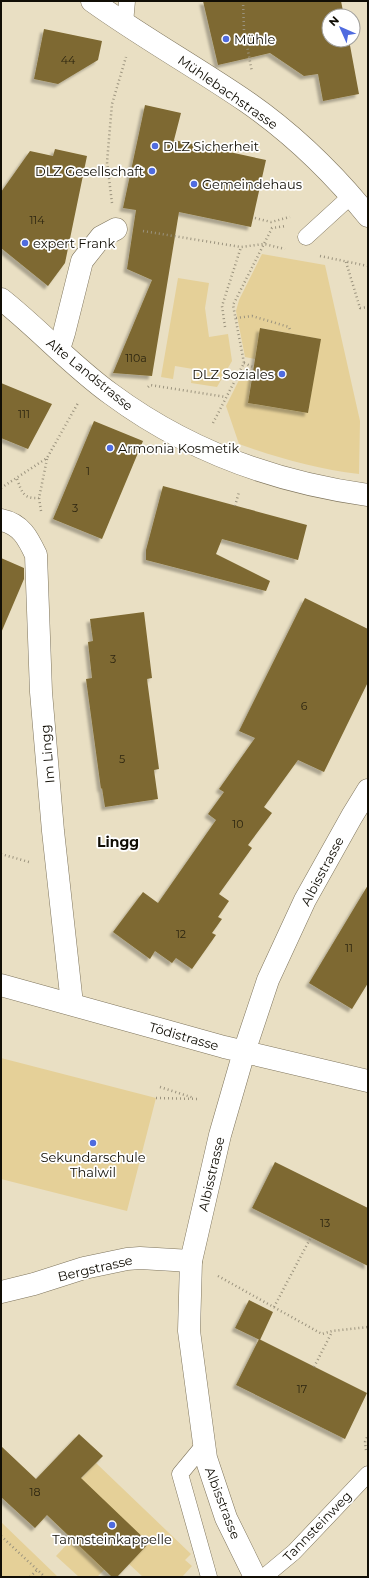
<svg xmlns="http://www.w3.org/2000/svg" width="369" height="1578" viewBox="0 0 369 1578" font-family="Montserrat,sans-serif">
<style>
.green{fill:#e5d098}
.building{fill:#7e6931;filter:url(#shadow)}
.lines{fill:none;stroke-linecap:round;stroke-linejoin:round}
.lane-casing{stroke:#7e745c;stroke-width:17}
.street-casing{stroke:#7e745c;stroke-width:23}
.secondary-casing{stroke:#7e745c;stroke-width:23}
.path{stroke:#9b937e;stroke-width:2.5;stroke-dasharray:1 3;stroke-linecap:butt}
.lane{stroke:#fff;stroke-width:16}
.street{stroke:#fff;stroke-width:22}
.secondary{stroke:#fff;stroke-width:22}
.poi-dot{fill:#4f6bdf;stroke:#fff;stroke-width:1.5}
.labels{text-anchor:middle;stroke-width:3.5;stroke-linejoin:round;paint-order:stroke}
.number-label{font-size:11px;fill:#2c2510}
.poi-label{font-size:13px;fill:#110e05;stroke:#fff;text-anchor:start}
.street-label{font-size:13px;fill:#110e05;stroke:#fff}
.neighbourhood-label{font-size:14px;font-weight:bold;fill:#110e05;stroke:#fff}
</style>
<defs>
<filter id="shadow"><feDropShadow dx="-3.5" dy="3.5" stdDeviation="1" flood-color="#0004"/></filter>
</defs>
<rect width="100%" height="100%" fill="#e9dfc3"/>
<path class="green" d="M 262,254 L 325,265 L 360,421 L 359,474 C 317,469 278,458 239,444 L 226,406 L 243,372 L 252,374 L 248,403 L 308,413 L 320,339 L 261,328 L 255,359 L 245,357 L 236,311 L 239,300 Z
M 178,278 L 209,283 L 205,308 L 209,337 L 228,334 L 232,361 L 217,387 L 191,383 L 193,369 L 175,366 L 173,379 L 161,377 Z
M 1,1058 L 156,1098 L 127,1211 L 1,1179 Z
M 96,1463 L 191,1554 L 185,1560 L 192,1566 L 182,1577 L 143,1577 L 129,1564 L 104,1570 L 97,1577 L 79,1577 L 56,1556 L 72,1539 L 47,1515 Z
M 1,1522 L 58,1577 L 1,1577 Z"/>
<path class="building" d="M 203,1 L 341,1 L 344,16 L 329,16 L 329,40 L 349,40 L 359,94 L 323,101 L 318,74 L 304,76 L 270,53 L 218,65 Z
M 44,29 L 102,41 L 98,60 L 58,84 L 34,79 Z
M 145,105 L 181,113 L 174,140 L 266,160 L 251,227 L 179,212 L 152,376 L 113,373 L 152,280 L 127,269 L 136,210 L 123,208 Z
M 55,149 L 87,156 L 65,263 L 48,286 L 1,248 L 1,192 L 30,151 L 53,156 Z
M 260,328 L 321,339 L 308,413 L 248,403 Z
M 1,383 L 52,404 L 28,449 L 1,438 Z
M 94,421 L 143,441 L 102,539 L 53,519 Z
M 163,486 L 307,525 L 298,560 L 222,539 L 216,554 L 270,581 L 266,591 L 146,560 L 146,550 Z
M 1,558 L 24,568 L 24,579 L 1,633 Z
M 305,598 L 368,629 L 368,682 L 324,772 L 298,760 L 264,807 L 272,813 L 248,845 L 252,848 L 219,894 L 229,901 L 218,917 L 222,919 L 212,933 L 216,935 L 192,969 L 176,958 L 172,963 L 155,951 L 150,959 L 113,932 L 143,892 L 158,903 L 216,820 L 208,814 L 224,792 L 219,789 L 255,738 L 239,731 Z
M 144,612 L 152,678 L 147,679 L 159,769 L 154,770 L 158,799 L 105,807 L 102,788 L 101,789 L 86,679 L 92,678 L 88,642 L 93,641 L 90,619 Z
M 368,885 L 368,983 L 352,1009 L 309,983 Z
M 275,1162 L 368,1208 L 368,1266 L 252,1208 Z
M 249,1300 L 273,1312 L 260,1340 L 235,1328 Z
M 259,1339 L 367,1393 L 345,1439 L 236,1385 Z
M 79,1434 L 103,1456 L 81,1478 L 149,1543 L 117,1577 L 112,1577 L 47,1515 L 35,1528 L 1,1497 L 1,1446 L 36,1479 Z"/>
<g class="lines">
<defs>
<path id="lane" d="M 125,23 L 127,1
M 306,237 L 352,195
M 204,1445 L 180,1474 L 209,1577
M 264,1577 L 294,1552 L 368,1474"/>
<path id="street" d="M 59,349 L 64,333 L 82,261 L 101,237 L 116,229
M 1,520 C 21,524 28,538 36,555 L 41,692 L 53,831 L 72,1004
M 1,1292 L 34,1284 L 84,1268 L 127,1259 L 140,1258 L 191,1261"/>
<path id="secondary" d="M 92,1 C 142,37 196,67 247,102 C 293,134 333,173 368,216
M 1,299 C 39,329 72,366 111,394 C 188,451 273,482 368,495
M 1,985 L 224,1047 L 368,1081
M 255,1577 L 226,1518 L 206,1458 L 189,1331 L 191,1261 L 220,1135 L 244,1052 L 268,980 L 305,900 L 352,816 L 368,790"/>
</defs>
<use href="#lane" class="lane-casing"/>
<use href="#street" class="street-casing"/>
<use href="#secondary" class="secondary-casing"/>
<path class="path" d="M 243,1 L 244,30 L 252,72
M 112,203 L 107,162 L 112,104 L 126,57
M 255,218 L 271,222 L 290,217
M 143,231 L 241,247 L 264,244 L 285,249
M 320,256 L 368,266
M 346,262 L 360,308 L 368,307
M 236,318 L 252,316 L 289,327 L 290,330
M 225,327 L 222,306 L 241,247
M 244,363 L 253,367
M 148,387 L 150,385 L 226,397
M 213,423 L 244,363 L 233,305 L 272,228 L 286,226
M 17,479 C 22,492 23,499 39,498
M 1,488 L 47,458 L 78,403
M 235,506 L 239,492
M 41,511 L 39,498 L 47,459
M 1,854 L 29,862
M 160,1087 L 194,1098
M 156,1098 L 199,1099
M 218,1276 L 322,1334 L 332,1331 L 368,1327
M 274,1307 L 311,1237
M 314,1367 L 332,1332
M 366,1450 L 365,1442 L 368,1435
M 1,1536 L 45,1577
M 30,1577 L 37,1570"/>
<use href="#lane" class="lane"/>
<use href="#street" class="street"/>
<use href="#secondary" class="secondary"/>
</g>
<g class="poi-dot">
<circle cx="226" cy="39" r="4"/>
<circle cx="155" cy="146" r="4"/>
<circle cx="152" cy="171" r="4"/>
<circle cx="194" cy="184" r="4"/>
<circle cx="25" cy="243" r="4"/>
<circle cx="282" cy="374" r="4"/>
<circle cx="110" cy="448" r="4"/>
<circle cx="93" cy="1143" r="4"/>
<circle cx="112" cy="1525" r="4"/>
</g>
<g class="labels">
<g class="number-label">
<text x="68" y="64">44</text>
<text x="37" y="224">114</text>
<text x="136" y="362">110a</text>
<text x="24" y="418">111</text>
<text x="88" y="475">1</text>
<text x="75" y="512">3</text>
<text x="113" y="663">3</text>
<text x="304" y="710">6</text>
<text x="122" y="763">5</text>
<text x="238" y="828">10</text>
<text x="181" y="938">12</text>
<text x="349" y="952">11</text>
<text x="325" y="1227">13</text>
<text x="302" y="1393">17</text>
<text x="35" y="1496">18</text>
</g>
<g class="poi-label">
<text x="234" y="44">Mühle</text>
<text x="163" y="151">DLZ Sicherheit</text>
<text x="144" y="176" text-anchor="end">DLZ Gesellschaft</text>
<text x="202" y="189">Gemeindehaus</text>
<text x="33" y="248">expert Frank</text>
<text x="274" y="379" text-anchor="end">DLZ Soziales</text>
<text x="118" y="453">Armonia Kosmetik</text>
<text x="93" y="1162" text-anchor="middle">Sekundarschule<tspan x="93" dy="15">Thalwil</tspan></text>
<text x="112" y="1544" text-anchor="middle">Tannsteinkappelle</text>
</g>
<g class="street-label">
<text transform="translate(228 92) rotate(35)" y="5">Mühlebachstrasse</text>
<text transform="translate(90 374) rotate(39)" y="5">Alte Landstrasse</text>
<text transform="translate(47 754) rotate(-95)" y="5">Im Lingg</text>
<text transform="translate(322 871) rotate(-62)" y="5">Albisstrasse</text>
<text transform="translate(184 1036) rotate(16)" y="5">Tödistrasse</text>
<text transform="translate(211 1174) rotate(-77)" y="5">Albisstrasse</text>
<text transform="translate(95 1268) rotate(-13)" y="5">Bergstrasse</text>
<text transform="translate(223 1503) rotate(69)" y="5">Albisstrasse</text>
<text transform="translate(317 1526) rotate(-46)" y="5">Tannsteinweg</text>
</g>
<g class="neighbourhood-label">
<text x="118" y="847">Lingg</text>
</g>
</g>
<rect width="369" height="1578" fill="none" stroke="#110e05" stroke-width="4"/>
<g transform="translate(341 28) rotate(315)"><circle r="19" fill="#ffffff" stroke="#a09f9b"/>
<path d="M0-3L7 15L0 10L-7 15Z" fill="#4f6bdf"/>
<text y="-6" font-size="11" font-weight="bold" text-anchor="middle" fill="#110e05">N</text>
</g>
</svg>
